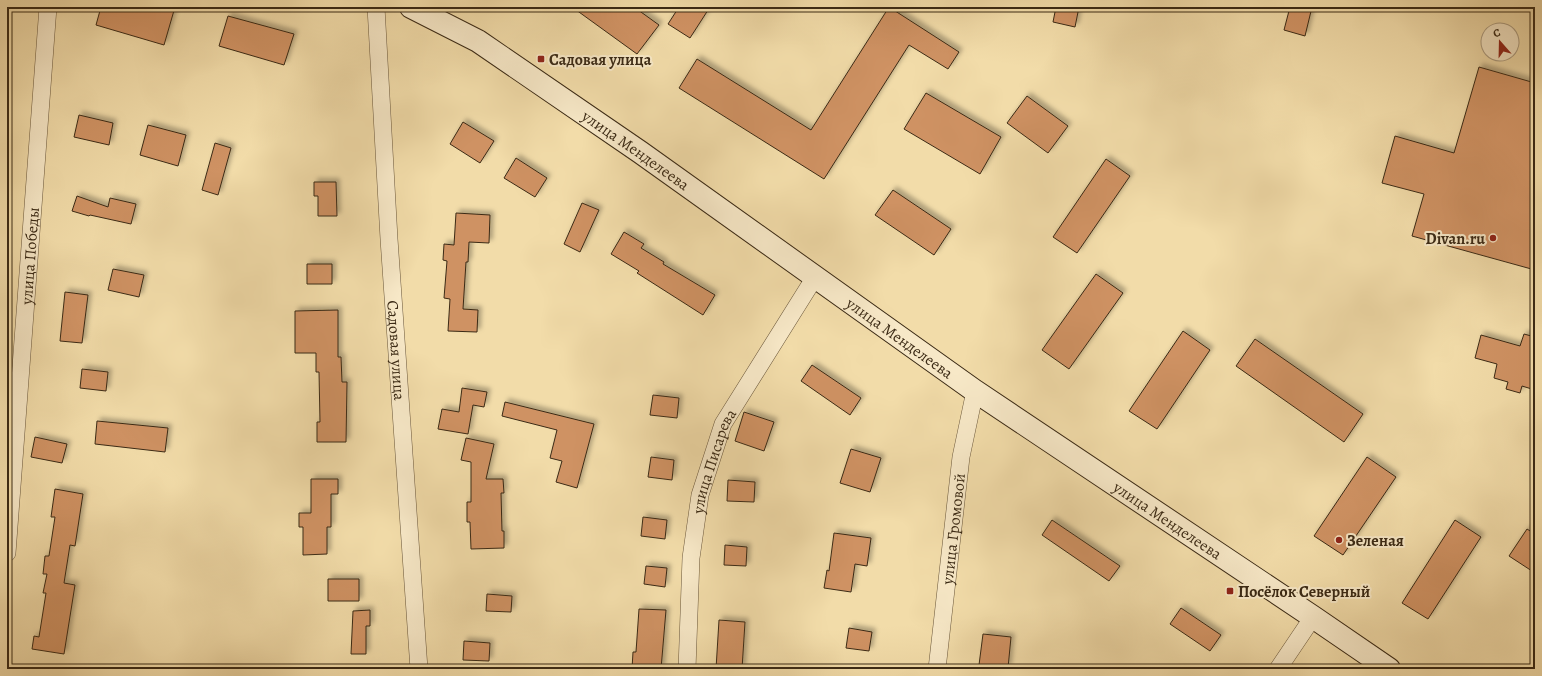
<svg xmlns="http://www.w3.org/2000/svg" width="1542" height="676" viewBox="0 0 1542 676" font-family="Alegreya,serif">
<style>
.building{fill:#cf9264;stroke:#3b2a15;filter:url(#shadow)}
.lines{fill:none;stroke-linecap:round;stroke-linejoin:round}
.minor-casing{stroke:#69563a;stroke-width:18}
.secondary-casing{stroke:#3b2a15;stroke-width:24}
.minor{stroke:#f7e8c7;stroke-width:17}
.secondary{stroke:#f7e8c7;stroke-width:22}
.poi-dot{fill:#8f2418;stroke:#f7e8c7;stroke-width:1.5}
.labels{text-anchor:middle;stroke-width:4;stroke-linejoin:round;paint-order:stroke}
.poi-label{font-size:16px;font-weight:bold;fill:#3b2a15;stroke:#f7e8c7;text-anchor:start}
.street-label{font-size:16px;fill:#3b2a15;stroke:#f7e8c7}
</style>
<defs>
<filter id="shadow"><feDropShadow dx="3.5" dy="-3.5" stdDeviation="2" flood-color="#0004"/></filter>
</defs>
<rect width="100%" height="100%" fill="#f2dca9"/>
<filter id="stains"><feTurbulence type="fractalNoise" baseFrequency=".005" numOctaves="4"/><feColorMatrix values="0 0 0 0 .2 0 0 0 0 .09 0 0 0 0 .02 0 0 0 .5 -.17"/></filter>
<radialGradient id="worn" r=".72"><stop offset=".6" stop-color="#630" stop-opacity="0"/><stop offset="1" stop-color="#630" stop-opacity=".3"/></radialGradient>
<path class="building" d="M 101,7 L 175,7 L 164,45 L 96,25 Z
M 572,7 L 634,7 L 659,25 L 637,54 Z
M 679,7 L 710,7 L 690,38 L 668,24 Z
M 889,7 L 959,52 L 948,69 L 909,45 L 824,179 L 679,88 L 697,59 L 811,130 Z
M 1056,7 L 1079,7 L 1075,27 L 1053,22 Z
M 1290,7 L 1312,7 L 1305,36 L 1284,30 Z
M 228,16 L 294,34 L 284,65 L 219,46 Z
M 1479,67 L 1535,83 L 1535,270 L 1412,236 L 1424,194 L 1382,183 L 1395,136 L 1454,153 Z
M 926,93 L 1001,137 L 980,174 L 904,129 Z
M 1027,96 L 1068,126 L 1048,153 L 1007,123 Z
M 79,115 L 113,123 L 109,145 L 74,137 Z
M 463,122 L 494,141 L 480,163 L 450,144 Z
M 148,125 L 186,135 L 178,166 L 140,155 Z
M 215,143 L 231,148 L 218,195 L 202,190 Z
M 516,158 L 547,178 L 535,197 L 504,178 Z
M 1106,159 L 1130,176 L 1077,253 L 1053,237 Z
M 314,182 L 336,182 L 337,216 L 318,216 L 318,196 L 314,196 Z
M 893,190 L 951,229 L 934,255 L 875,215 Z
M 77,196 L 108,207 L 110,198 L 136,204 L 131,224 L 90,215 L 89,216 L 72,211 Z
M 582,203 L 599,210 L 580,252 L 564,244 Z
M 456,213 L 490,215 L 489,243 L 469,242 L 468,262 L 466,262 L 463,309 L 478,310 L 477,332 L 448,331 L 450,299 L 444,298 L 447,261 L 443,260 L 444,244 L 454,245 Z
M 624,232 L 644,244 L 641,248 L 664,262 L 663,264 L 715,295 L 703,315 L 637,273 L 639,271 L 611,254 Z
M 307,264 L 332,264 L 332,284 L 307,284 Z
M 113,269 L 144,275 L 139,297 L 108,290 Z
M 1096,274 L 1123,293 L 1069,369 L 1042,350 Z
M 65,292 L 88,295 L 82,343 L 60,341 Z
M 338,310 L 338,357 L 341,357 L 342,382 L 347,382 L 346,442 L 317,442 L 317,422 L 320,422 L 319,372 L 316,372 L 316,353 L 295,353 L 295,311 Z
M 1183,331 L 1210,350 L 1157,429 L 1129,411 Z
M 1524,334 L 1535,337 L 1535,390 L 1522,386 L 1520,393 L 1506,389 L 1508,382 L 1494,378 L 1497,364 L 1475,358 L 1481,335 L 1520,346 Z
M 1255,339 L 1363,414 L 1344,442 L 1236,366 Z
M 812,365 L 861,398 L 850,415 L 801,381 Z
M 82,369 L 108,372 L 106,391 L 80,388 Z
M 462,388 L 487,392 L 484,407 L 473,405 L 468,434 L 438,429 L 442,409 L 459,412 Z
M 653,395 L 679,398 L 677,418 L 650,415 Z
M 505,402 L 594,424 L 577,488 L 556,482 L 562,461 L 550,458 L 557,430 L 502,416 Z
M 744,412 L 774,422 L 764,451 L 735,441 Z
M 97,421 L 168,428 L 165,452 L 95,444 Z
M 35,437 L 67,444 L 62,463 L 31,457 Z
M 466,438 L 494,444 L 486,479 L 503,479 L 504,493 L 501,493 L 502,531 L 504,531 L 504,548 L 471,549 L 470,522 L 467,522 L 467,502 L 471,502 L 471,462 L 461,460 Z
M 851,449 L 881,458 L 870,492 L 840,483 Z
M 651,457 L 674,460 L 672,480 L 648,477 Z
M 1367,457 L 1396,477 L 1343,555 L 1314,536 Z
M 311,479 L 338,479 L 338,494 L 331,494 L 331,527 L 327,527 L 327,554 L 303,555 L 303,527 L 299,527 L 299,513 L 311,513 Z
M 728,480 L 755,482 L 754,502 L 727,501 Z
M 55,489 L 83,494 L 75,546 L 70,545 L 64,583 L 75,585 L 64,654 L 32,649 L 34,636 L 39,637 L 46,593 L 43,593 L 47,574 L 43,574 L 45,556 L 49,556 L 55,517 L 51,517 Z
M 643,517 L 667,520 L 665,539 L 641,536 Z
M 1052,520 L 1120,566 L 1109,581 L 1042,535 Z
M 1455,520 L 1481,537 L 1428,619 L 1402,603 Z
M 1527,529 L 1535,534 L 1535,573 L 1509,556 Z
M 834,533 L 871,538 L 867,566 L 855,564 L 851,592 L 824,588 L 827,570 L 829,571 Z
M 725,545 L 747,547 L 746,566 L 724,565 Z
M 646,566 L 667,568 L 665,587 L 644,584 Z
M 328,579 L 359,579 L 359,601 L 328,601 Z
M 487,594 L 512,596 L 511,612 L 486,611 Z
M 1181,608 L 1221,635 L 1210,651 L 1170,624 Z
M 639,609 L 666,610 L 661,669 L 632,669 L 633,652 L 636,652 Z
M 370,610 L 370,626 L 366,626 L 366,654 L 351,654 L 353,611 Z
M 719,620 L 745,622 L 742,669 L 716,669 Z
M 849,628 L 872,632 L 869,651 L 846,648 Z
M 983,634 L 1011,637 L 1008,668 L 979,665 Z
M 464,641 L 490,643 L 489,661 L 463,660 Z"/>
<g class="lines">
<defs>
<g id="minor">
<path id="s1" d="M 376,7 L 389,239 L 419,669"/>
<path id="s2" d="M 7,553 L 48,7"/>
<path id="s3" d="M 687,669 L 691,558 L 700,495 L 723,424 L 815,277"/>
<path id="s4" d="M 937,669 L 961,457 L 975,391"/>
<path d="M 1278,669 L 1313,617"/>
</g>
<g id="secondary">
<path id="s5" d="M 411,7 L 478,41 L 640,152 L 975,391 L 1313,617 L 1389,669"/>
</g>
</defs>
<use href="#minor" class="minor-casing"/>
<use href="#secondary" class="secondary-casing"/>
<use href="#minor" class="minor"/>
<use href="#secondary" class="secondary"/>
</g>
<g class="poi-dot">
<rect x="537" y="55" width="8" height="8" rx="2"/>
<circle cx="1493" cy="238" r="4"/>
<circle cx="1339" cy="540" r="4"/>
<rect x="1226" y="587" width="8" height="8" rx="2"/>
</g>
<g class="labels">
<g class="poi-label">
<text x="549" y="65">Садовая улица</text>
<text x="1485" y="244" text-anchor="end">Divan.ru</text>
<text x="1347" y="546">Зеленая</text>
<text x="1238" y="597">Посёлок Северный</text>
</g>
<g class="street-label">
<text dy="6" stroke="none"><textPath href="#s5" startOffset="267">улица Менделеева</textPath></text>
<text dy="6" stroke="none"><textPath href="#s2" startOffset="298">улица Победы</textPath></text>
<text dy="6" stroke="none"><textPath href="#s5" startOffset="591">улица Менделеева</textPath></text>
<text dy="6" stroke="none"><textPath href="#s1" startOffset="344">Садовая улица</textPath></text>
<text dy="6" stroke="none"><textPath href="#s3" startOffset="211">улица Писарева</textPath></text>
<text dy="6" stroke="none"><textPath href="#s5" startOffset="915">улица Менделеева</textPath></text>
<text dy="6" stroke="none"><textPath href="#s4" startOffset="141">улица Громовой</textPath></text>
</g>
</g>
<rect width="1542" height="676" fill="none" stroke="#f2dca9" stroke-width="24"/>
<rect x="8" y="8" width="1526" height="660" fill="none" stroke="#3b2a15" stroke-width="2"/>
<rect x="12" y="12" width="1518" height="652" fill="none" stroke="#3b2a15"/>
<g transform="translate(1500 42) rotate(340)"><circle r="19" fill="#f7e8c7" stroke="#ac9c80"/>
<path d="M0-3L7 15L0 10L-7 15Z" fill="#8f2418"/>
<text y="-6" font-size="11" font-weight="bold" text-anchor="middle" fill="#3b2a15">С</text>
</g>
<rect width="100%" height="100%" filter="url(#stains)"/>
<rect width="100%" height="100%" fill="url(#worn)"/>
</svg>
